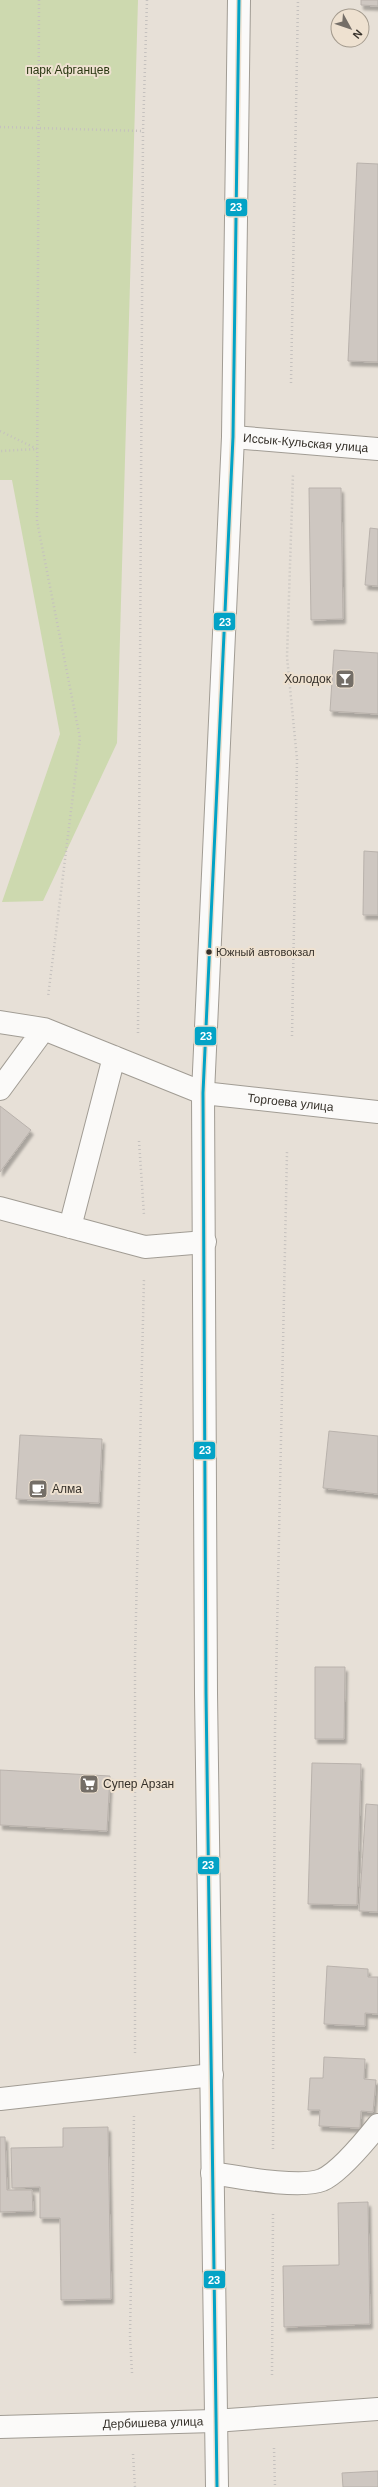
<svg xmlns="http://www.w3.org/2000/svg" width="378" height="2487" viewBox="0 0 378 2487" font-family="Arial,sans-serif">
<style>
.green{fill:#cdd9af}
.building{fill:#cec7c1;stroke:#b9b2ac;filter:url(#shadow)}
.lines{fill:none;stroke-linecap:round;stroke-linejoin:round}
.service-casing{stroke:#a19c94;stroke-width:24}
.minor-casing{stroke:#a19c94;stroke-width:24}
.trunk-casing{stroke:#a19c94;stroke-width:24}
.path{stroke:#c5c1be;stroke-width:2.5;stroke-dasharray:1 3;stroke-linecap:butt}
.service{stroke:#fbfaf9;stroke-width:22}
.minor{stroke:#fbfaf9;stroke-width:22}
.trunk{stroke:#fbfaf9;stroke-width:22}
.bus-1-casing{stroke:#eee1d0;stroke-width:6}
.bus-1{stroke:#03a3c6;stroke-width:3}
.bus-dot{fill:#36312a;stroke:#eee1d0;stroke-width:1.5}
.labels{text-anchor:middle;stroke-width:4;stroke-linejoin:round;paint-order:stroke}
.bus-label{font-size:11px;fill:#36312a;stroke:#eee1d0;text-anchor:start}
.park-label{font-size:12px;fill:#2c3914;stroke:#eee1d0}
.street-label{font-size:12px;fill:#36312a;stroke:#eee1d0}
.poi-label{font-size:12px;fill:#36312a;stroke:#eee1d0;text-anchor:start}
.line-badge{stroke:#eee1d0;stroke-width:1.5}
.badge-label{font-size:11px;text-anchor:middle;font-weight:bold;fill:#fff}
</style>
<defs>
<filter id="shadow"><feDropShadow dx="2.5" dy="4.5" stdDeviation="1" flood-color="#0004"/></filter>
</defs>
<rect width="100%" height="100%" fill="#e7e0d7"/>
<path class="green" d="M 0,0 L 138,0 L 117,743 L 43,901 L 2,902 L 60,734 L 12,480 L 0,480 Z"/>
<path class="building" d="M 361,0 L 378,0 L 378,6 L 361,5 Z
M 357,163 L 378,164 L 378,362 L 348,361 Z
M 309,488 L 341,488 L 343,619 L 311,620 Z
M 370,528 L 378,529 L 378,586 L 365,585 Z
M 334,650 L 378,653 L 378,714 L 330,711 Z
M 364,851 L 378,852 L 378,915 L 363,915 Z
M 0,1106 L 31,1130 L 0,1172 Z
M 329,1431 L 378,1436 L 378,1494 L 323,1488 Z
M 20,1435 L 102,1439 L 99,1503 L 16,1499 Z
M 315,1667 L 345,1667 L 344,1739 L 315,1739 Z
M 312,1763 L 361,1764 L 357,1905 L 308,1904 Z
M 0,1770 L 110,1776 L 107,1831 L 0,1825 Z
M 366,1804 L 378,1805 L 378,1912 L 359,1911 Z
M 327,1966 L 368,1969 L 368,1977 L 378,1977 L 378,2014 L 365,2013 L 365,2026 L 324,2024 Z
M 324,2057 L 365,2059 L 364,2079 L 376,2080 L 373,2112 L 361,2111 L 360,2128 L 319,2126 L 320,2110 L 308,2110 L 310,2078 L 323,2078 Z
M 108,2127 L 111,2299 L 61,2300 L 60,2218 L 40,2218 L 40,2187 L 12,2188 L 11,2148 L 63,2147 L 63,2128 Z
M 0,2137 L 5,2137 L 7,2190 L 32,2190 L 33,2211 L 0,2212 Z
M 368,2202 L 370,2324 L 284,2327 L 283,2266 L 339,2265 L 338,2203 Z
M 378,2471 L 378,2487 L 343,2487 L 342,2473 Z"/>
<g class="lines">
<defs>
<path id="service" d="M 0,1022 L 44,1029 L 203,1093
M 0,1089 L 44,1029
M 0,1208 L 145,1247 L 205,1242
M 70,1227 L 114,1057
M 0,2099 L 212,2075
M 212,2173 C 238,2177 300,2189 322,2180 C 340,2172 366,2140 378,2125"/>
<g id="minor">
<path id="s1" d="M 233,437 L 378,449"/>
<path id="s2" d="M 203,1093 L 378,1112"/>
<path id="s3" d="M 0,2427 L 214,2421 L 378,2409"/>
</g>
<path id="trunk" d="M 217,2487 L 206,1693 L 203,1093 L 233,437 L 239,0"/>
</defs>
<use href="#service" class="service-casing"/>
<use href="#minor" class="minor-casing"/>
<use href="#trunk" class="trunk-casing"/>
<path class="path" d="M 39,0 L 37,521 L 80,738 L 48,997
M 0,127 L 143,131
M 291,383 L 298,0
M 0,431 L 37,449 L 0,451
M 138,1033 L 143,131 L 147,0
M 292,1036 L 297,759 L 287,657 L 293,474
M 139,1141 L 144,1215
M 135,2053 L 135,1657 L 144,1278
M 273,2149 L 275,1728 L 287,1152
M 132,2373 L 130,2336 L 134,2116
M 272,2375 L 273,2214
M 274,2448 L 275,2487
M 133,2454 L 135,2487"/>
<use href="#service" class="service"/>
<use href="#minor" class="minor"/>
<use href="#trunk" class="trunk"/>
<defs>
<path id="bus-1" d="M 217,2487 L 206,1693 L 203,1093 L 233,437 L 239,0"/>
</defs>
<use href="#bus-1" class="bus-1-casing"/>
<use href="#bus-1" class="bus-1"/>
</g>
<defs>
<symbol id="bar-square" viewBox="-11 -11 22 22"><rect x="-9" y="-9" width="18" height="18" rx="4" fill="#746e67" stroke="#eee1d0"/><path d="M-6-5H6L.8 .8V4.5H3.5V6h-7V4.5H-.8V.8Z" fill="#fff"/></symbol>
<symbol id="cafe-square" viewBox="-11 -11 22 22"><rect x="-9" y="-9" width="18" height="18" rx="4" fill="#746e67" stroke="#eee1d0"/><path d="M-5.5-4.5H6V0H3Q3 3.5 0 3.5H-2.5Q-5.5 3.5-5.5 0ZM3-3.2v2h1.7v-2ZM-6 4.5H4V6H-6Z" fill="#fff"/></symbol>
<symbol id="supermarket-square" viewBox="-11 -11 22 22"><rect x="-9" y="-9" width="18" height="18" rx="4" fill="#746e67" stroke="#eee1d0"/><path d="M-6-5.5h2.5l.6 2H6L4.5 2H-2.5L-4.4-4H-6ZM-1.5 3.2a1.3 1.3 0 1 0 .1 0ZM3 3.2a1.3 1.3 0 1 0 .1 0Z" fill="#fff"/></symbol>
</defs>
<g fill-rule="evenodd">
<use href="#bar-square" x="334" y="668" width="22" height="22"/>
<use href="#cafe-square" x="27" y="1478" width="22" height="22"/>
<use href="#supermarket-square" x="78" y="1773" width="22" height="22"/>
</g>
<circle class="bus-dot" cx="209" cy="952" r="3.5"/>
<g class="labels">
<g class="bus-label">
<text x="216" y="956">Южный автовокзал</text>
</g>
<g class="park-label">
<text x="68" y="74">парк Афганцев</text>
</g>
<g class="street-label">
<text dy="4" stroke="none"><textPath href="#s1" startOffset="73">Иссык-Кульская улица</textPath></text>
<text dy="4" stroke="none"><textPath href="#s2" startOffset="88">Торгоева улица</textPath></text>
<text dy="4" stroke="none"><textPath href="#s3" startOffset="153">Дербишева улица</textPath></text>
</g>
<g class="poi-label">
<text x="331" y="683" text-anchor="end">Холодок</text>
<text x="52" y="1493">Алма</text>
<text x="103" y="1788">Супер Арзан</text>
</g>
</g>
<g class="line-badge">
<rect x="225" y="198" width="23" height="19" rx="4" fill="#03a3c6"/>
<rect x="213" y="612" width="23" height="19" rx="4" fill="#03a3c6"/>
<rect x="194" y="1026" width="23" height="20" rx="4" fill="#03a3c6"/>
<rect x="193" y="1441" width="23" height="19" rx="4" fill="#03a3c6"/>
<rect x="197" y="1856" width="23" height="19" rx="4" fill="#03a3c6"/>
<rect x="203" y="2270" width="23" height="19" rx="4" fill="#03a3c6"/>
</g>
<g class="badge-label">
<text x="236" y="211">23</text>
<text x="225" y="626">23</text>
<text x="206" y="1040">23</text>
<text x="205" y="1454">23</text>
<text x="208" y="1869">23</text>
<text x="214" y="2284">23</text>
</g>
<g transform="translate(350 28) rotate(130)"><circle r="19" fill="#eee1d0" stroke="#a49b8e"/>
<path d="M0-3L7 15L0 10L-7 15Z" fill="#746e67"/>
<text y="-6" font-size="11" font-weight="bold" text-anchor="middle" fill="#36312a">N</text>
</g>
</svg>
